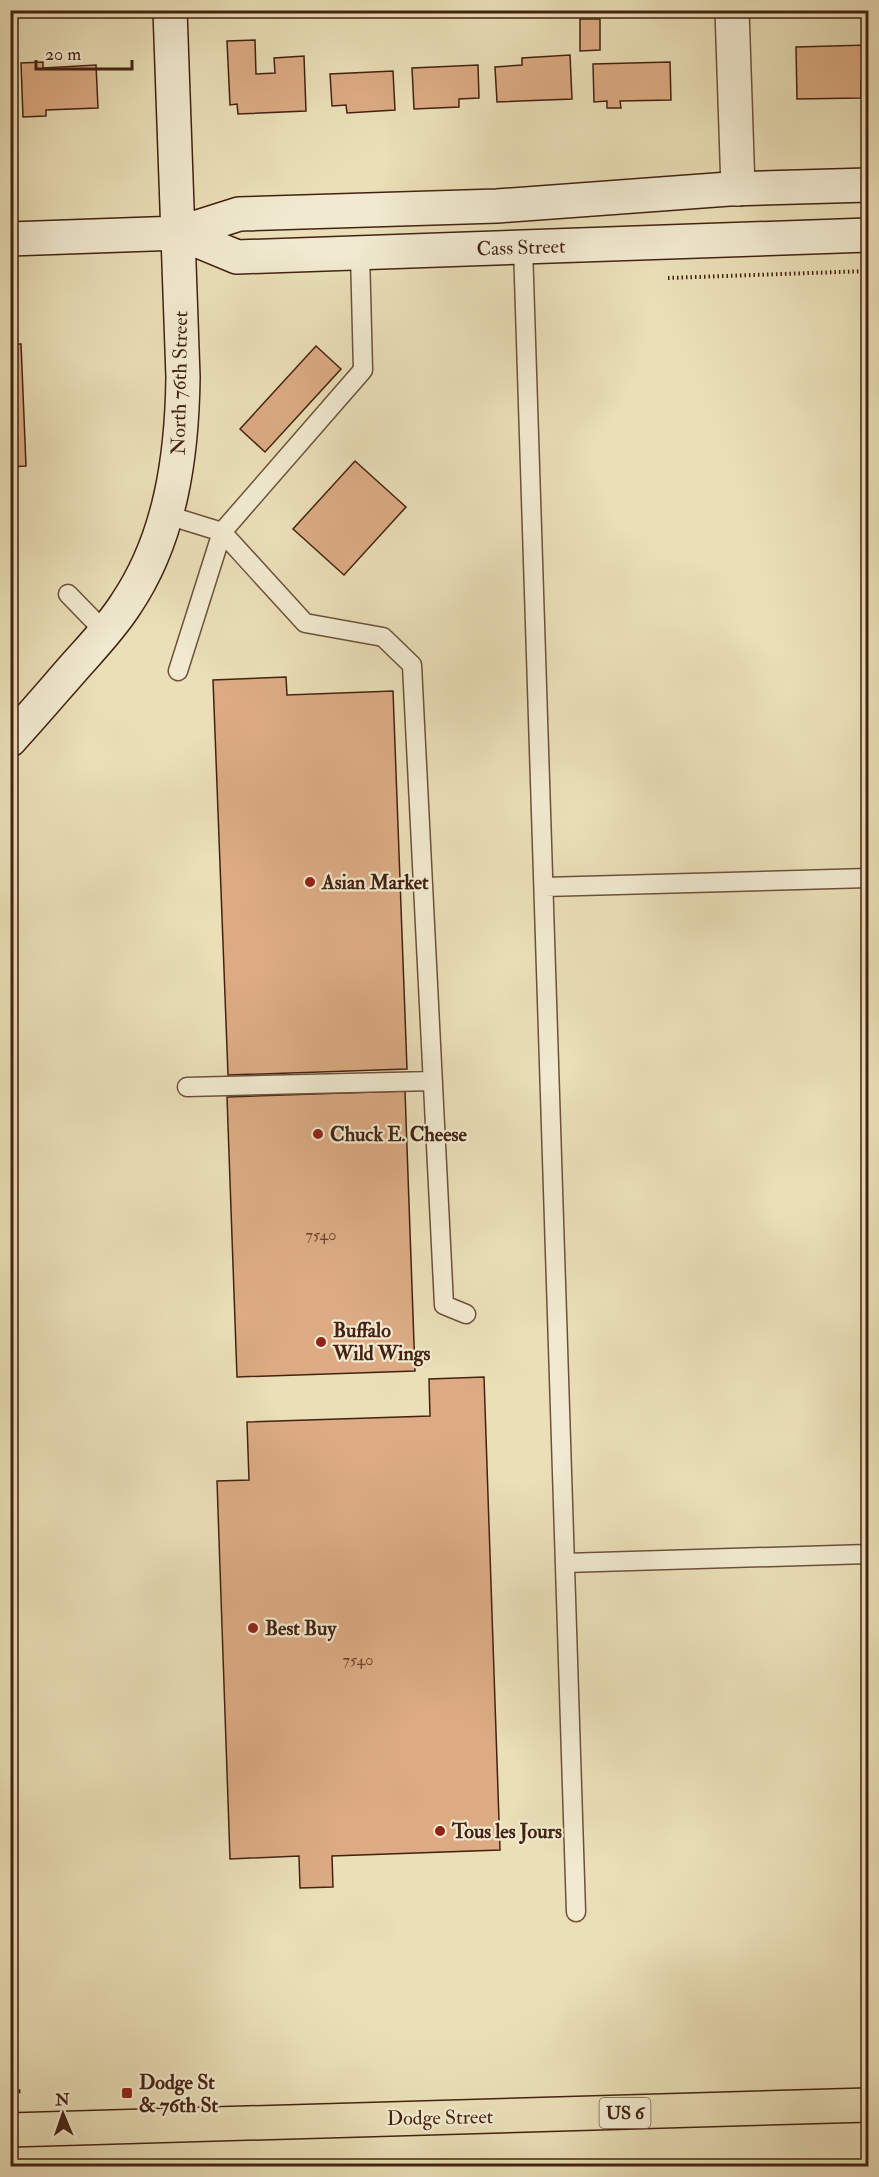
<svg xmlns="http://www.w3.org/2000/svg" width="879" height="2177" viewBox="0 0 879 2177" font-family="'IM FELL Double Pica',serif">
<style>
.building{fill:#dcab83;stroke:#442212;stroke-width:1.5}
.lines{fill:none;stroke-linecap:round;stroke-linejoin:round}
.lane-casing{stroke:#6e513b;stroke-width:21}
.street-casing{stroke:#6e513b;stroke-width:36}
.secondary-casing{stroke:#442212;stroke-width:36}
.highway-casing{stroke:#442212;stroke-width:36}
.path{stroke:#442212;stroke-width:4;stroke-dasharray:1.5 3;stroke-linecap:butt}
.lane{stroke:#f1ead0;stroke-width:18}
.street{stroke:#f1ead0;stroke-width:33}
.secondary{stroke:#f1ead0;stroke-width:33}
.highway{stroke:#eadfb7;stroke-width:33}
.poi-dot{fill:#8f2418;stroke:#f1ead0;stroke-width:2}
.labels{text-anchor:middle;stroke-width:4.5;stroke-linejoin:round;paint-order:stroke}
.number-label{font-size:16px;fill:#6a442e}
.shield{fill:#f1ead0;stroke:#785e4b;stroke-width:1.5}
.shield-label{font-size:18px;font-weight:bold;fill:#442212}
.street-label{font-size:20px;fill:#442212;stroke:#f1ead0}
.poi-label{font-size:20px;font-weight:bold;fill:#442212;stroke:#f1ead0;text-anchor:start}
</style>
<rect width="100%" height="100%" fill="#eadfb7"/>
<filter id="stains"><feTurbulence type="fractalNoise" baseFrequency=".00333" numOctaves="4"/><feColorMatrix values="0 0 0 0 .2 0 0 0 0 .09 0 0 0 0 .02 0 0 0 .5 -.17"/></filter>
<radialGradient id="worn" r=".72"><stop offset=".6" stop-color="#630" stop-opacity="0"/><stop offset="1" stop-color="#630" stop-opacity=".3"/></radialGradient>
<path class="building" d="M 580,19 L 600,19 L 600,50 L 580,51 Z
M 255,40 L 256,74 L 275,73 L 274,58 L 304,56 L 306,111 L 238,114 L 237,104 L 230,105 L 227,41 Z
M 868,45 L 868,81 L 861,81 L 861,98 L 797,99 L 796,47 Z
M 570,55 L 572,99 L 497,102 L 495,67 L 522,65 L 522,58 Z
M 43,62 L 43,68 L 96,65 L 98,108 L 46,110 L 46,116 L 23,117 L 21,63 Z
M 670,62 L 671,100 L 620,101 L 621,108 L 607,108 L 607,101 L 594,102 L 593,64 Z
M 478,65 L 479,98 L 459,99 L 459,107 L 414,109 L 412,68 Z
M 393,71 L 395,110 L 347,113 L 346,105 L 332,106 L 330,74 Z
M 10,344 L 21,344 L 26,466 L 10,467 Z
M 316,346 L 341,369 L 265,452 L 240,429 Z
M 355,461 L 406,507 L 344,575 L 293,529 Z
M 286,677 L 287,695 L 393,691 L 407,1069 L 228,1075 L 213,680 Z
M 405,1091 L 415,1371 L 237,1377 L 227,1097 Z
M 484,1377 L 500,1850 L 332,1856 L 333,1887 L 300,1888 L 299,1856 L 230,1859 L 217,1481 L 249,1480 L 247,1422 L 430,1416 L 429,1379 Z"/>
<g class="lines">
<defs>
<path id="lane" d="M 523,247 L 576,1912
M 167,515 L 222,532 L 363,370 L 360,253
M 222,532 L 305,623 L 383,637 L 412,665 L 444,1305 L 466,1314
M 68,594 L 105,632
M 178,671 L 222,532
M 544,887 L 868,878
M 187,1087 L 433,1081
M 565,1563 L 868,1554"/>
<path id="street" d="M 732,10 L 738,189"/>
<path id="secondary" d="M 179,233 L 237,257 L 868,235
M 10,239 L 179,233 L 239,214 L 497,206 L 729,189 L 868,185
M 10,740 C 33,715 55,689 77,664 C 94,645 112,626 126,604 C 171,537 182,456 183,377 L 170,10"/>
<path id="highway" d="M 10,2130 L 868,2105"/>
</defs>
<use href="#lane" class="lane-casing"/>
<use href="#street" class="street-casing"/>
<use href="#secondary" class="secondary-casing"/>
<use href="#highway" class="highway-casing"/>
<path class="path" d="M 668,278 L 868,271
M 10,2092 L 23,2091"/>
<use href="#lane" class="lane"/>
<use href="#street" class="street"/>
<use href="#secondary" class="secondary"/>
<use href="#highway" class="highway"/>
</g>
<g class="poi-dot">
<circle cx="310" cy="882" r="6"/>
<circle cx="318" cy="1134" r="6"/>
<circle cx="321" cy="1342" r="6"/>
<circle cx="253" cy="1628" r="6"/>
<circle cx="440" cy="1831" r="6"/>
<rect x="121" y="2087" width="12" height="12" rx="3"/>
</g>
<g class="labels">
<g class="number-label">
<text x="321" y="1240">7540</text>
<text x="358" y="1665">7540</text>
</g>
<rect class="shield" x="599.5" y="2098" width="51" height="30" rx="4.5"/>
<g class="shield-label">
<text x="625" y="2119">US 6</text>
</g>
<g class="street-label">
<text transform="translate(521 247) rotate(-2)" y="7">Cass Street</text>
<text transform="translate(179 383) rotate(-89)" y="7">North 76th Street</text>
<text transform="translate(440 2117) rotate(-1)" y="7">Dodge Street</text>
</g>
<g class="poi-label">
<text x="322" y="889">Asian Market</text>
<text x="330" y="1141">Chuck E. Cheese</text>
<text x="333" y="1337">Buffalo<tspan x="333" dy="23">Wild Wings</tspan></text>
<text x="265" y="1635">Best Buy</text>
<text x="452" y="1838">Tous les Jours</text>
<text x="139" y="2089">Dodge St<tspan x="139" dy="23">&amp; 76th St</tspan></text>
</g>
</g>
<rect width="879" height="2177" fill="none" stroke="#eadfb7" stroke-width="36"/>
<rect x="12" y="12" width="855" height="2153" fill="none" stroke="#442212" stroke-width="3"/>
<rect x="18" y="18" width="843" height="2141" fill="none" stroke="#442212" stroke-width="1.5"/>
<g transform="translate(63 2114) rotate(358)" stroke="#f1ead0" stroke-width="4.5" paint-order="stroke">
<path d="M0-4.5L10 22L0 15L-10 22Z" fill="#442212"/>
<text y="-9" font-size="16" font-weight="bold" text-anchor="middle" fill="#442212">N</text>
</g>
<path d="M36 60v9h96v-9" fill="none" stroke="#442212" stroke-width="3"/>
<text x="45" y="60" font-size="18" fill="#442212" stroke="#f1ead0" stroke-width="4.5" paint-order="stroke">20 m</text>
<rect width="100%" height="100%" filter="url(#stains)"/>
<rect width="100%" height="100%" fill="url(#worn)"/>
</svg>
